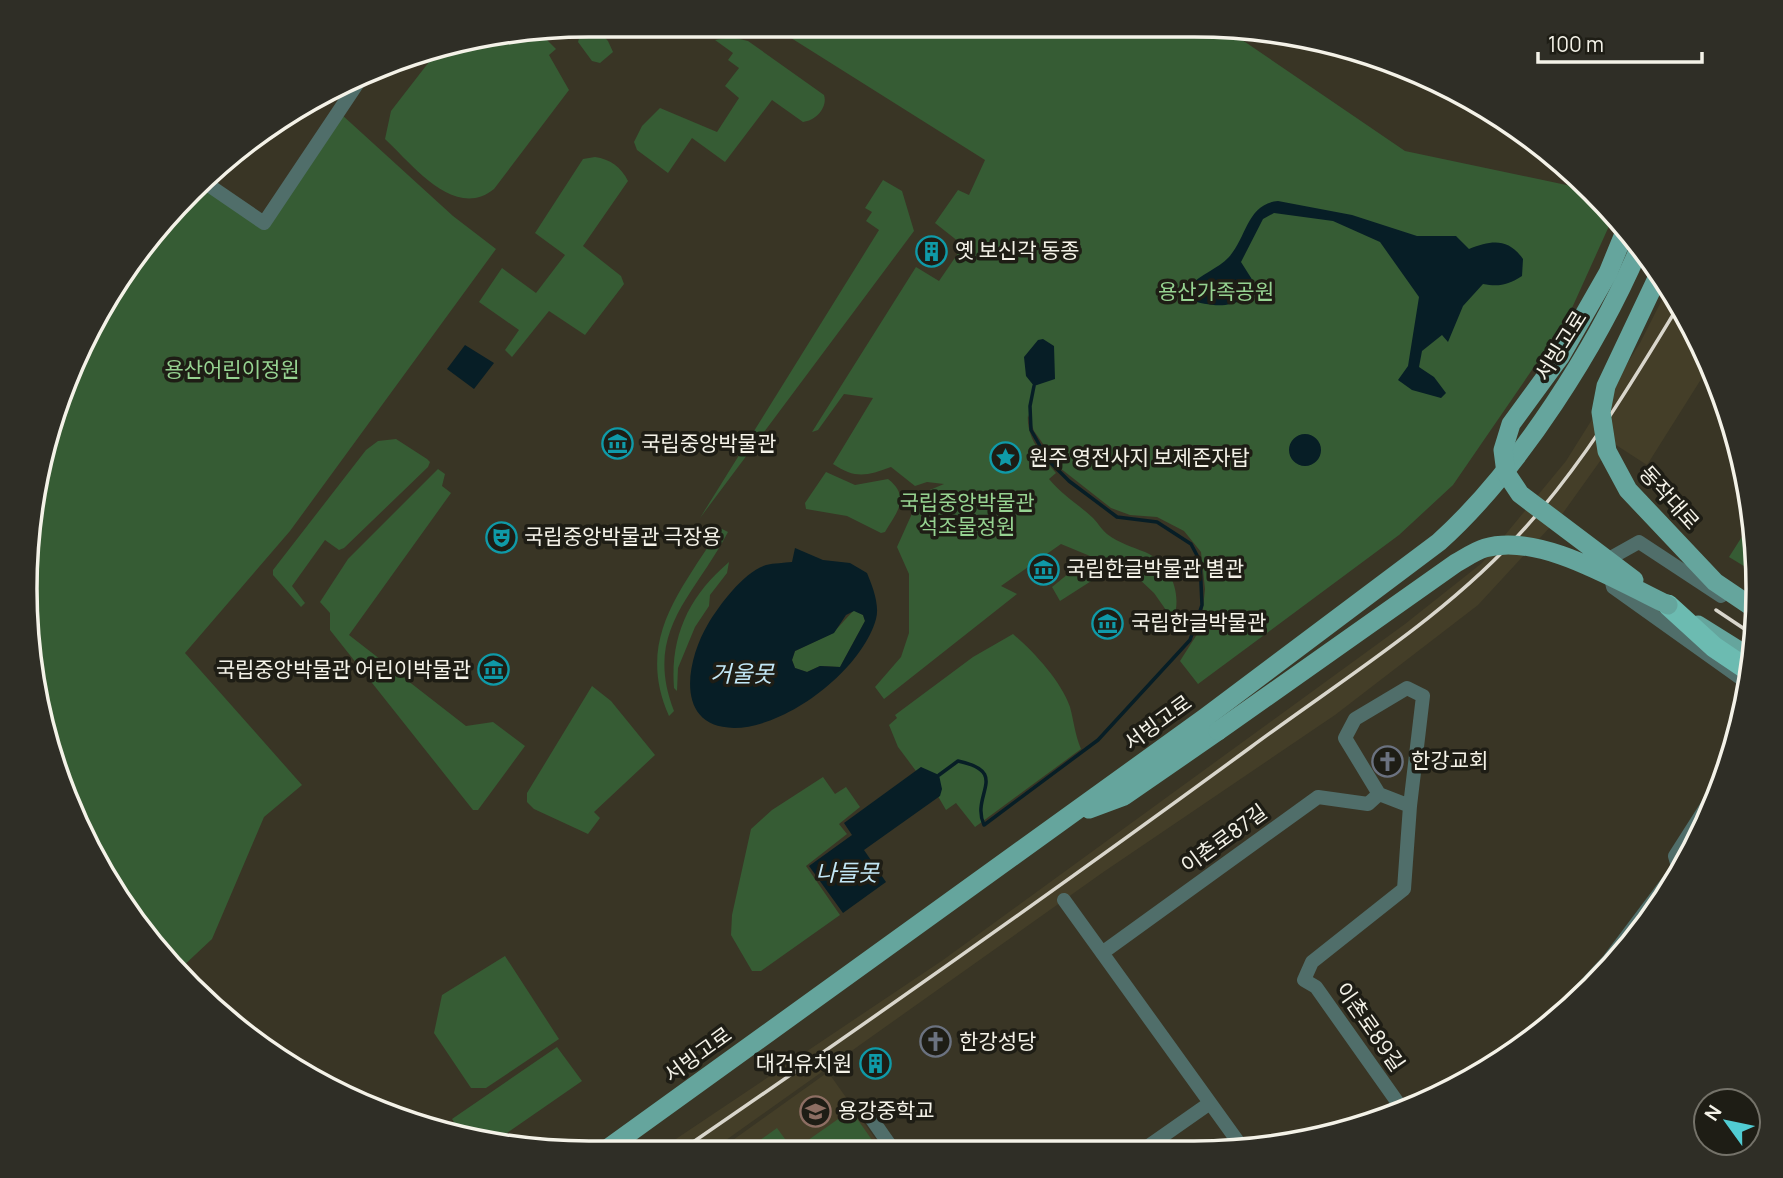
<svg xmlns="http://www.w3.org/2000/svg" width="1783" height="1178" viewBox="0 0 1783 1178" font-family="Manrope,'Noto Sans KR',sans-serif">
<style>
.built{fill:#443e28}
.green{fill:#365c34}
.water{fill:#071e26;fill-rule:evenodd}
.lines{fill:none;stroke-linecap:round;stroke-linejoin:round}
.stream{stroke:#071e26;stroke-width:3.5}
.minor{stroke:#506e6a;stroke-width:14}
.major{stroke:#65a59d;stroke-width:19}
.highway{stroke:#6cbbb1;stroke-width:21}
.rail{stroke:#d9d6cc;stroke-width:3.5}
.major-bridge{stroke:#65a59d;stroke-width:19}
.labels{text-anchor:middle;stroke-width:7;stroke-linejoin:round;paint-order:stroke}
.poi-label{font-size:21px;fill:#f4f2e8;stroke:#1e1d15;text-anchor:start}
.park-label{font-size:21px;fill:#96d391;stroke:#1e1d15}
.street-label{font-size:21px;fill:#f4f2e8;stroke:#1e1d15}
.water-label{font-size:23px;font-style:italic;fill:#c2e7f6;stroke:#1e1d15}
.rim{fill:none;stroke:#f4f2e8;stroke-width:3.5}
</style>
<rect width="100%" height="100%" fill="#393525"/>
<path class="built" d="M 1668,288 L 1700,340 L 1710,365 L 1647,465 L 1613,443 L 1563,513 L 1478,605 L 1335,715 L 1102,873 L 712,1150 L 661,1149 L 943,960 L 1405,624 L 1482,563 L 1566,461 L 1640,343 Z
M 828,1072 L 884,1151 L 719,1150 Z"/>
<path class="green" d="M 593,25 L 608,41 L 613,52 L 600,63 L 592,61 L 578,42 L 580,35 Z
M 772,26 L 1226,29 L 1405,151 L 1590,190 L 1614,215 L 1567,319 L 1453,485 L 1399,535 L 1198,684 L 1180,661 L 1201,628 L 1205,589 L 1201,552 L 1184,531 L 1157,517 L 1130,515 L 1111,508 L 1060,468 L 1034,431 L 1028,415 C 1026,437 1042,456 1056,473 L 1049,479 C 1062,495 1078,504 1093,518 C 1098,523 1102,530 1107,534 C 1119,543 1132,547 1145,552 C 1171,563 1183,595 1173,620 L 1154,593 L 1121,562 L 1060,601 L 1052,587 L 1090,556 L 1061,544 L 1001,586 L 1017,594 L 884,699 L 875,687 L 901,657 L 909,633 L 909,574 L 897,547 L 919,498 L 925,492 L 944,484 L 927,482 L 915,486 L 891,467 C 867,476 855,479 833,464 L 873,398 L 844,394 L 818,430 L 812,432 L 916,267 L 939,281 L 961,249 L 959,242 L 935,223 L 958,190 L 969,195 L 985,160 Z
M 540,33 L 556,49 L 549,55 L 569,90 L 494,189 C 455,221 412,164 385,139 L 391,111 L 439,49 Z
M 731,37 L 748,41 L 824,95 C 828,107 816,121 803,122 L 772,100 L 725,162 L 692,138 L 668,173 L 637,150 L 634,142 L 642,126 L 660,108 L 717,132 L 739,98 L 725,86 L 739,68 L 728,60 L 733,53 L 715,40 Z
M 341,114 L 453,216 L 496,249 L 290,531 L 185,653 L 302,785 L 264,817 L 212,939 L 180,969 L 100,871 L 35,700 L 26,552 L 67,373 L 141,245 L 202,188 L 262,227 Z
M 595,157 C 610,159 621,167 628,181 L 583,246 L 621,276 L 624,284 L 585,335 L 549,311 L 512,357 L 505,350 L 519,330 L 479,302 L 502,268 L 536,293 L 565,255 L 535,233 L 583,159 Z
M 883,180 L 902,191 L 914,231 L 700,518 L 879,230 L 866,221 L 872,212 L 865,208 Z
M 396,439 L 427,459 L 430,462 L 428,467 L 344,548 L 339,550 L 325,540 L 292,586 L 305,603 L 301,607 L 273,575 L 273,570 L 366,450 L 378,441 Z
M 438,469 L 445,474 L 442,486 L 451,493 L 349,635 L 466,726 L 493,722 L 525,746 L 478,810 L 473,810 L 330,630 L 330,613 L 320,602 L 348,559 Z
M 826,472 L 855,485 L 888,479 C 911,497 897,512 885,532 L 881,533 L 847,516 L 806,509 L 805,503 Z
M 1752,521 L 1757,552 L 1757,574 L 1729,557 Z
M 720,528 L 728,532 C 694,597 643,631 674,711 L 669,716 C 635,639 681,591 720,528 Z
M 729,562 L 727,573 L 710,595 L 709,606 L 695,627 L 678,668 L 677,691 L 674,688 C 670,636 689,596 729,562 Z
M 854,610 L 863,615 L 865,621 L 840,667 L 820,666 L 807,672 L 795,668 L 792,660 L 795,651 L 833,633 Z
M 1013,634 C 1033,651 1061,681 1070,707 C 1074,722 1075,735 1081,749 L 975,827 L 956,803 L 946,810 L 921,767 L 916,771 L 898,747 L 889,725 L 897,718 L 895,715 L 973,657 Z
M 592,686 L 611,701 L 655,755 L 594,812 L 600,818 L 588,834 L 534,809 L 527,802 L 527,793 Z
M 823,777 L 835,794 L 846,787 L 860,807 L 839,824 L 847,834 L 806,866 L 840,915 L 761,971 L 752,971 L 731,935 L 732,915 L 751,829 L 772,810 Z
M 505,956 L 559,1039 L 486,1088 L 471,1088 L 434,1033 L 442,995 Z
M 557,1047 L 582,1081 L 494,1142 L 460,1132 L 452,1119 Z
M 851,1110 L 879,1150 L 794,1150 Z
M 777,1128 L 793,1150 L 746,1150 Z"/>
<path class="water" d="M 1278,201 L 1352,215 L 1417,236 L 1456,236 L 1469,249 C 1492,240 1508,238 1523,259 L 1522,276 C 1508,285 1499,287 1483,284 L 1463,306 L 1448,342 L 1442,335 L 1422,351 L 1419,367 L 1434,377 L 1446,393 L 1441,398 L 1412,390 L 1398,380 L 1408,366 L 1419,297 L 1380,242 L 1333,221 L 1274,213 L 1263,219 L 1241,262 L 1253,281 C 1246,312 1212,307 1190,300 L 1189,287 C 1200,274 1218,269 1229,257 C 1247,237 1247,204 1278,201 Z
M 1043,339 L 1054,346 L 1055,379 L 1034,386 L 1026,376 L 1024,357 L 1038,340 Z
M 465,345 L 494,363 L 474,389 L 447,369 Z
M1289 450a16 16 0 1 1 32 0a16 16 0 1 1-32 0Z
M 795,548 L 823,560 L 850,563 L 867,573 C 872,585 880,605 876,619 C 862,670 786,728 734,728 C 673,727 687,659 708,624 C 720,604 744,572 766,565 C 774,563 784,563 792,562 ZM 854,611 L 863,615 L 865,621 L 840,667 L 820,666 L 807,672 L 795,668 L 792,660 L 795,651 L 834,633 L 846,615 Z
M 921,767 L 939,775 L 942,789 L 940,796 L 864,850 L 886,882 L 843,913 L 809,866 L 852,835 L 844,823 Z"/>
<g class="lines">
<path class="stream" d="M 939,775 L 958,761 C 1011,772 970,795 984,825 L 1098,740 L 1190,640 L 1202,605 L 1200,561 L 1191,544 L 1157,522 L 1117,517 L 1069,481 L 1048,460 L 1031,430 L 1030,406 L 1034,386"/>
<path class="minor" d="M 207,184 L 264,223 L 361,78
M 1721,596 L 1639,542 L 1614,556 L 1610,572 L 1613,587 L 1749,684
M 1683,870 L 1679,870 L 1675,856 L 1726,776
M 1064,900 L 1244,1150
M 1102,953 L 1318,797 L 1368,804 L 1379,794
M 1536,1038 L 1609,960 L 1694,847
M 1403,1110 L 1316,987 L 1304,980 L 1312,962 L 1404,889 L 1410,806 L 1423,696 L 1407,688 L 1355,719 L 1345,738 L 1379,794 L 1410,806
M 871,1118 L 894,1151
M 1140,1152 L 1210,1103"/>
<path class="major" d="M 1698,625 L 1754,660
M 1089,809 L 1124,796 L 1218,731
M 607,1149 L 1206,717 L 1439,542 C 1519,470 1599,344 1641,244"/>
<path class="highway" d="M 1668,605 L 1714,647 L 1751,672"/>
<path class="rail" d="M 1716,610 L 1755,636
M 683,1149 C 874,1018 1064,884 1251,747 C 1344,678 1448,615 1525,528 C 1586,460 1632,382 1679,305"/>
<path class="major-bridge" d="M 1626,229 L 1608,273 L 1560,357 L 1511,424 L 1503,450 L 1506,473 L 1520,494 L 1634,580
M 1659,274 L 1606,386 L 1601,412 L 1607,451 L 1628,490 L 1715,582 L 1755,609
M 1218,731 L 1456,563 C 1465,558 1475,551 1485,548 C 1540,532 1619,582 1668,605"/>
</g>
<defs>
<symbol id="building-ring" viewBox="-11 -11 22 22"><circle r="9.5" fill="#1e1d15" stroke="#0f9aa8" stroke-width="1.5"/><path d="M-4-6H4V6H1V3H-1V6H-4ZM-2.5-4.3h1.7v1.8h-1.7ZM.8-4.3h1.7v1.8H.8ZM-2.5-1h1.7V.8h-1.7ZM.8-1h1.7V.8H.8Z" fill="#0f9aa8"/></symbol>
<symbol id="museum-ring" viewBox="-11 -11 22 22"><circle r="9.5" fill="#1e1d15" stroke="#0f9aa8" stroke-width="1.5"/><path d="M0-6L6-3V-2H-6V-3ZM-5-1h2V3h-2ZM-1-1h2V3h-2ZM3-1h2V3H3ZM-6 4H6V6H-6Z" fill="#0f9aa8"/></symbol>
<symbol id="sight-ring" viewBox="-11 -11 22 22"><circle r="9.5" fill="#1e1d15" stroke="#0f9aa8" stroke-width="1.5"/><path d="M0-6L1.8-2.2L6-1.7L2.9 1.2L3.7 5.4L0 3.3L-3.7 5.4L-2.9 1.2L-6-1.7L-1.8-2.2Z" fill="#0f9aa8"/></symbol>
<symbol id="theatre-ring" viewBox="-11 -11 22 22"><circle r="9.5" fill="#1e1d15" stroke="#0f9aa8" stroke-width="1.5"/><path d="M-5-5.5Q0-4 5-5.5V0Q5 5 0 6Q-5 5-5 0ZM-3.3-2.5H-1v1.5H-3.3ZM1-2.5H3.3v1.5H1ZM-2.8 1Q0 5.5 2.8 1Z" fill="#0f9aa8"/></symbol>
<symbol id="church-ring" viewBox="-11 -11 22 22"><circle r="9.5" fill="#1e1d15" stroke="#6b7280" stroke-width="1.5"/><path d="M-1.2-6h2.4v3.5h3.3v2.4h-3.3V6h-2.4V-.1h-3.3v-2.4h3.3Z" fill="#6b7280"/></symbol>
<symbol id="school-ring" viewBox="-11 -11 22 22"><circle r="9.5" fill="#1e1d15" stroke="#8d6e63" stroke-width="1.5"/><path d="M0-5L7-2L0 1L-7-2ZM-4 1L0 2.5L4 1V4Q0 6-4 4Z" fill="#8d6e63"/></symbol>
</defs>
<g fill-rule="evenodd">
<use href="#building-ring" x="914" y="234" width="35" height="35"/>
<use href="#museum-ring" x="600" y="426" width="35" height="35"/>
<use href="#sight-ring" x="988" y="440" width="35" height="35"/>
<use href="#theatre-ring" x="484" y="520" width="35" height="35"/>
<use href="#museum-ring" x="1026" y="552" width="35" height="35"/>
<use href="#museum-ring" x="1090" y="606" width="35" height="35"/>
<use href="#museum-ring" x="476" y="652" width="35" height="35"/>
<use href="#church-ring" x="1370" y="744" width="35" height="35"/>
<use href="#church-ring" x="918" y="1024" width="35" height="35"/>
<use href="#building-ring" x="858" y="1046" width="35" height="35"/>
<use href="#school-ring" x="798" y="1094" width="35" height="35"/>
</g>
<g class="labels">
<g class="poi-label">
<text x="955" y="258">옛 보신각 동종</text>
<text x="641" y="451">국립중앙박물관</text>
<text x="1029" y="465">원주 영전사지 보제존자탑</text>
<text x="524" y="544">국립중앙박물관 극장용</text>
<text x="1066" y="576">국립한글박물관 별관</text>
<text x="1131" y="630">국립한글박물관</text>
<text x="471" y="677" text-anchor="end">국립중앙박물관 어린이박물관</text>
<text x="1411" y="768">한강교회</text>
<text x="959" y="1049">한강성당</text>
<text x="852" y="1071" text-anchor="end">대건유치원</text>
<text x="838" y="1118">용강중학교</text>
</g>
<g class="park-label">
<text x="1216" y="299">용산가족공원</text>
<text x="232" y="377">용산어린이정원</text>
<text x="967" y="510">국립중앙박물관<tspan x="967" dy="24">석조물정원</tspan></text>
</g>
<g class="street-label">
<text transform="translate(1561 346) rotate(-58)" y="7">서빙고로</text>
<text transform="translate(1669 498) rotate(48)" y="7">동작대로</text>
<text transform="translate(1158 723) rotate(-36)" y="7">서빙고로</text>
<text transform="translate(1224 839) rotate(-36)" y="7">이촌로87길</text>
<text transform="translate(1370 1027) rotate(55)" y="7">이촌로89길</text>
<text transform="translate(698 1055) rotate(-36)" y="7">서빙고로</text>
</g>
<g class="water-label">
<text x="742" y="682">거울못</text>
<text x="847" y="881">나들못</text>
</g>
</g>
<path d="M0 0H1783V1178H0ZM589 37H1194A552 552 0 0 1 1746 589V589A552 552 0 0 1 1194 1141H589A552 552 0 0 1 37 589V589A552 552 0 0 1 589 37Z" fill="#2f2e26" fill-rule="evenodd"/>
<path class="rim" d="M589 37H1194A552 552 0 0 1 1746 589V589A552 552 0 0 1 1194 1141H589A552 552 0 0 1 37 589V589A552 552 0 0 1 589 37Z"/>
<g transform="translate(1727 1122) rotate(303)"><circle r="33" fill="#1e1d15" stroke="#747269" stroke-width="2"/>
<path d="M0-5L12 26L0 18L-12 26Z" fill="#51ccd3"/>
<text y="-10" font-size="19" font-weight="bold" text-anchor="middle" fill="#f4f2e8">N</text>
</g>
<path d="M1538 52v10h164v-10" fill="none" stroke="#f4f2e8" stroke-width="3.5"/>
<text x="1548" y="52" font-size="21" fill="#f4f2e8" stroke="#1e1d15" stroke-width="5" paint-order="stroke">100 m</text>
</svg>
